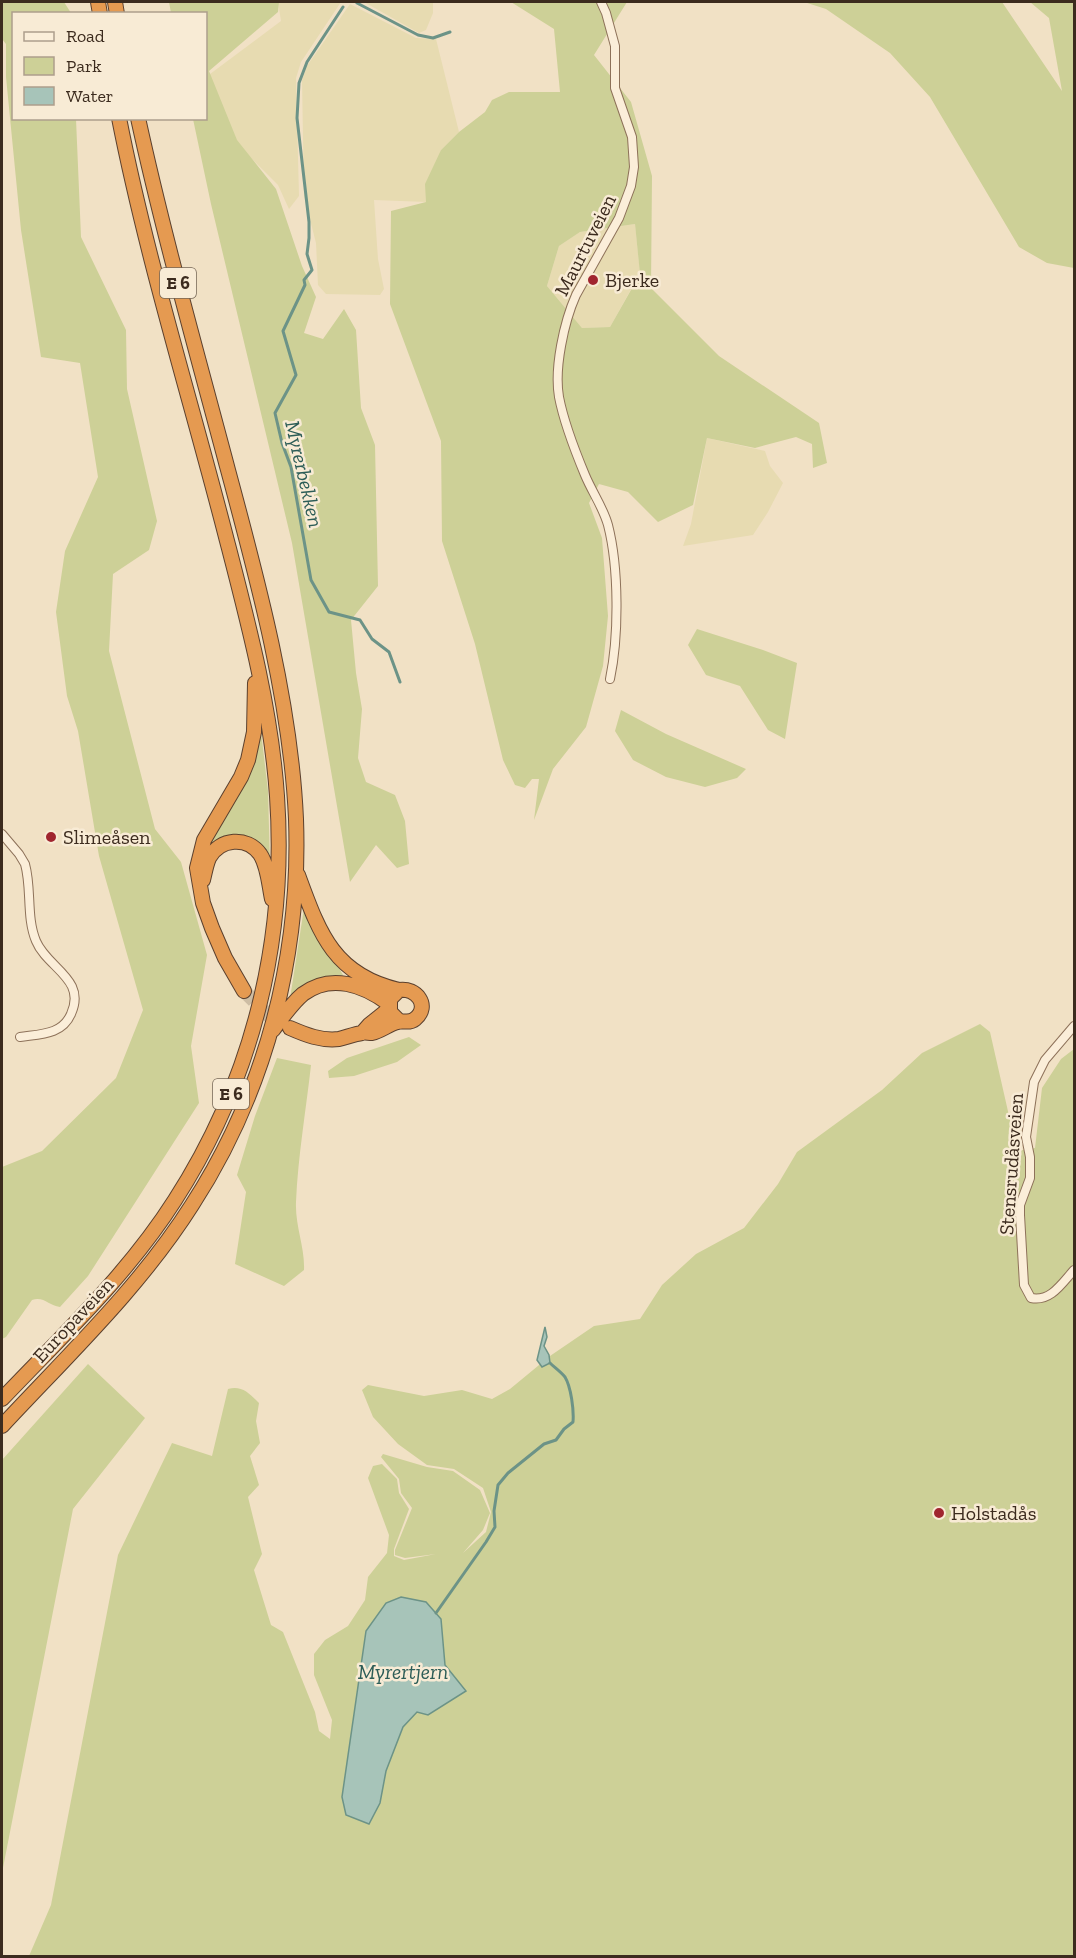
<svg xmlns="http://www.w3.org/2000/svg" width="1076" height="1958" viewBox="0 0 1076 1958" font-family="'Zilla Slab',serif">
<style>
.farmland{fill:#e7dbb1}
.green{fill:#cdd097;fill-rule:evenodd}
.water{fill:#a7c4b9;stroke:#6c9387;stroke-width:1.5}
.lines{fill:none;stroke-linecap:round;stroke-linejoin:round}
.stream{stroke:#6c9387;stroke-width:3}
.highway-tunnel{stroke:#cdbda4;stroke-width:14;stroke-dasharray:14 7;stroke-linecap:butt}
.street-casing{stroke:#8d7159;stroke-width:10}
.highway-casing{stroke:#5b402e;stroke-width:16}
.street{stroke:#fbeed9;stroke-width:8}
.highway{stroke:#e59a51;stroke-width:14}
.poi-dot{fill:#a0252f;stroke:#f8ebd5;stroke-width:2}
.labels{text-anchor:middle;stroke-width:5;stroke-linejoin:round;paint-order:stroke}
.shield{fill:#f8ebd5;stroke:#746555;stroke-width:1.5}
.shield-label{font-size:18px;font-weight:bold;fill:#3c2b1e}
.street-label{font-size:20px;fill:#3c2b1e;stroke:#f8ebd5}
.poi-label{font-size:20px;fill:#3c2b1e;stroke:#f8ebd5;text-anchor:start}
.water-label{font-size:21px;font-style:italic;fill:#2d5d57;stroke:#f8ebd5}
</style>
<rect width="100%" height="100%" fill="#f1e1c5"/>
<path class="farmland" d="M 278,2 L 341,2 L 301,62 L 296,78 L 299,196 L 289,209 L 278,185 L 233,140 L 206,77 L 281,21 Z
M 364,2 L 433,2 L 433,13 L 426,30 L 419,33 Z
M 350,4 L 416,38 L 436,39 L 459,132 L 441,150 L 427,202 L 374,200 L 378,259 L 384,289 L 380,295 L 326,294 L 318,285 L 316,243 L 304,196 L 302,80 L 307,66 Z
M 635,224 L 640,273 L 610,327 L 582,328 L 547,286 L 559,246 L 580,232 Z
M 707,438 L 765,451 L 770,466 L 783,483 L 768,512 L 753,535 L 683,546 L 691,524 Z"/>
<path class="green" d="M 2,2 L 64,2 L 71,13 L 14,14 L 14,118 L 76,119 L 81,237 L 126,330 L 127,389 L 157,521 L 149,550 L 113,574 L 109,651 L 155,829 L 181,862 L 207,955 L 191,1046 L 199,1103 L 88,1276 L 60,1307 C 49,1306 44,1296 32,1300 L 6,1337 L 2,1339 L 2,1167 L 42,1151 L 116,1078 L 143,1010 L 99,856 L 78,731 L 67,696 L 56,612 L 65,551 L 98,477 L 80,363 L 41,357 L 21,230 L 6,77 L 6,44 L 2,39 Z
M 169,2 L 279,2 L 278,12 L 209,71 L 237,140 L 276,189 L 302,266 L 316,297 L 304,333 L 323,339 L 344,309 L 356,330 L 361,408 L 375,445 L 378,586 L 351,620 L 356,673 L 362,709 L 358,758 L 366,782 L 395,795 L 405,821 L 409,864 L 397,868 L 376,845 L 350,882 L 292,543 L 211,204 L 193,119 L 206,118 L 206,14 L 171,13 Z
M 511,2 L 627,2 L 594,55 L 631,102 L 652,176 L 651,288 L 719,356 L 819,423 L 827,463 L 813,468 L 812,444 L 796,437 L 755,448 L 707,438 L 693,505 L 658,522 L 628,492 L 599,484 L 589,503 L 602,538 L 608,616 L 603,666 L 586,727 L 553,769 L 534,820 L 539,779 L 532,779 L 525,788 L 515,785 L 503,760 L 475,644 L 442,541 L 441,441 L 390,304 L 391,211 L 426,202 L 425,184 L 441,150 L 459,132 L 485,112 L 492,100 L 509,92 L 560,92 L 554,29 ZM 635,224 L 640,274 L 610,327 L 582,328 L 547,286 L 559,246 L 580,232 Z
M 804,2 L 1002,2 L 1062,91 L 1049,18 L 1030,2 L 1074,2 L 1074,268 L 1047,263 L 1019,247 L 930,97 L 890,53 L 826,9 Z
M 697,629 L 763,650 L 797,663 L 785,739 L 768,730 L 740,686 L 706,675 L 688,645 Z
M 621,710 L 666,734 L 746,769 L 737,778 L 705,787 L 666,777 L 633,760 L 615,731 Z
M 260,723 L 268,791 L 270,865 L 253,842 L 208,851 L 205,847 Z
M 304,908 L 343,975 L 321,979 L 289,1005 Z
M 980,1024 L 990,1032 L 1017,1151 L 1035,1148 L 1042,1088 L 1061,1059 L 1074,1049 L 1074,1956 L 29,1956 L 51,1905 L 118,1555 L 172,1443 L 212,1456 L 228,1389 C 242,1385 250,1394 259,1403 L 256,1421 L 260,1443 L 250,1456 L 259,1485 L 248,1497 L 262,1554 L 254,1570 L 271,1625 L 283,1632 L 315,1712 L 319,1731 L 330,1739 L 332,1720 L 314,1675 L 314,1654 L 325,1640 L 348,1626 L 365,1600 L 368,1577 L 387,1553 L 389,1535 L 368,1478 L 373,1466 L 382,1464 L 397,1479 L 399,1493 L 409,1509 L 394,1549 L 394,1556 L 404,1560 L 436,1554 L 405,1558 L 395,1555 L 395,1550 L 412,1508 L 401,1493 L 399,1479 L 381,1457 L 383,1454 L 427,1467 L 453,1471 L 480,1490 L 490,1513 L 483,1530 L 463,1553 L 486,1532 L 491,1512 L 483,1488 L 454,1469 L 427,1465 L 398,1444 L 373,1417 L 362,1390 L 368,1385 L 424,1396 L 462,1390 L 492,1399 L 510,1389 L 550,1356 L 594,1326 L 640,1319 L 662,1285 L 696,1254 L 744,1228 L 778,1184 L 797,1152 L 882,1090 L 922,1053 ZM 441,1619 L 445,1665 L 417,1712 L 403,1726 L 386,1771 L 380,1803 L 346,1815 L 342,1797 L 366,1631 Z
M 409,1037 L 421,1045 L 397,1062 L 354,1076 L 329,1078 L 328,1071 L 347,1058 Z
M 277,1058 L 311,1065 C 306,1110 298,1156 296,1202 C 295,1226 305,1247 304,1270 L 284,1286 L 235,1264 L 246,1192 L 237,1175 L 255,1116 Z
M 88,1364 L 145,1418 L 73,1509 L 2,1873 L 2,1460 Z"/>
<path class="water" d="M 545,1327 L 547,1337 L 544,1346 L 549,1355 L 550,1363 L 542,1367 L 537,1360 Z
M 401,1597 L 426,1602 L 441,1619 L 445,1665 L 466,1691 L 428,1715 L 417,1712 L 403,1727 L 386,1771 L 380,1803 L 369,1824 L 346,1815 L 342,1797 L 366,1631 L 386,1603 Z"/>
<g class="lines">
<path class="stream" d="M 357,3 L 418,35 L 433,38 L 450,32
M 343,7 L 307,62 L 299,83 L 297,118 L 309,222 L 309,238 L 307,254 L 312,270 L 304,280 L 305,285 L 283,331 L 296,375 L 275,413 L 282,443 L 291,467 L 311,580 L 329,612 L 360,620 L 372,639 L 389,652 L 400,682
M 436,1613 L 486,1542 L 495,1527 L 494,1511 L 498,1485 L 508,1473 L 544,1444 L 556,1440 L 564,1429 L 573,1422 C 574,1410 571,1387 565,1377 C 561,1372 554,1367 550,1363"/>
<path class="highway-tunnel" d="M 244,991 L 268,1015 L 283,1024"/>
<defs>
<path id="street" d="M 601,2 L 606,13 L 615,46 L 615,88 L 632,137 L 634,167 L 631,186 L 619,218 L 576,295 C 564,322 554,368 559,397 C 564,423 575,451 585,475 C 592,492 603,507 608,525 C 619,568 619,636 610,679
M 2,834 L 19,854 L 25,864 C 32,889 26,917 36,941 C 47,968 87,979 71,1014 C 62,1035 40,1034 20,1037
M 1074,1026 L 1045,1060 L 1034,1082 L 1026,1137 L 1030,1157 L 1030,1178 L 1020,1205 L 1020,1215 L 1024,1285 L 1031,1298 C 1051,1302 1062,1283 1074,1270"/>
<path id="highway" d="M 98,2 L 100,14
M 115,2 L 117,14
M 298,875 C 319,932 333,975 399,990
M 203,880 C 205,872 206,865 209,858 C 220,838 247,836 260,854 C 268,866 269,885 272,899
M 244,991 L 225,958 L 212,928 L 203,903 L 197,868 L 204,840 L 241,777 L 248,760 L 254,732 L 255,683
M 290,1028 C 306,1035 321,1041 339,1039 C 347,1037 355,1034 362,1033 C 365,1032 368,1033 372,1033 C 381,1031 389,1024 398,1022 C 404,1020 409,1024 415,1019 C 431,1006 416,987 399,990 L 390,999 L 390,1012 L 399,1021
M 273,1030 C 282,1018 291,1004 303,994 C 331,973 364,985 389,1004
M 362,1033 L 369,1025 L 389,1009
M 2,1399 C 62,1336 128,1274 175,1200 C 253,1079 287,939 277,796 C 271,708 248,622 226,537 C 190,397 147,260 119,118
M 2,1426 C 68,1355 140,1287 192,1205 C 266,1091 301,955 296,819 C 291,704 258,581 228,470 C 197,353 164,237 138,118"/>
</defs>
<use href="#street" class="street-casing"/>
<use href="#highway" class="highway-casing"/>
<use href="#street" class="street"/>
<use href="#highway" class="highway"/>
</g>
<g class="poi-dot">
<circle cx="593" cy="280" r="6"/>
<circle cx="51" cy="837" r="6"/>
<circle cx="939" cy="1513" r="6"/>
</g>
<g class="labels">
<g class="shield">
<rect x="160" y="268" width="36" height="30" rx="4.5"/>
<rect x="213" y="1079" width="36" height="30" rx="4.5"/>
</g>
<g class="shield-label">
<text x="178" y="289">E 6</text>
<text x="231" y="1100">E 6</text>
</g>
<g class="street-label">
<text transform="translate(585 245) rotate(-63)" y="7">Maurtuveien</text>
<text transform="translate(1011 1164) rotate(-86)" y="7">Stensrudåsveien</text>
<text transform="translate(73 1320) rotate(-47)" y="7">Europaveien</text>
</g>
<g class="poi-label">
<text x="605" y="287">Bjerke</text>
<text x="63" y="844">Slimeåsen</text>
<text x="951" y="1520">Holstadås</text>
</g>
<g class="water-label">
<text transform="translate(304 474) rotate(77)" y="7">Myrerbekken</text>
<text x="403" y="1679">Myrertjern</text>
</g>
</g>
<rect width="1076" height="1958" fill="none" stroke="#3c2b1e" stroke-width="6"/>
<rect x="12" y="12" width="195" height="108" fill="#f8ebd5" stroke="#ad9e8c" stroke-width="1.5"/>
<rect x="24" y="32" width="30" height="9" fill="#fbeed9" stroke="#ad9e8c" stroke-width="1.5"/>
<text x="66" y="42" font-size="18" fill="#3c2b1e">Road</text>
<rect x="24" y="57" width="30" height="18" fill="#cdd097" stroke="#ad9e8c" stroke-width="1.5"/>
<text x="66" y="72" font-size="18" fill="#3c2b1e">Park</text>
<rect x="24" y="87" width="30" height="18" fill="#a7c4b9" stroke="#ad9e8c" stroke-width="1.5"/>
<text x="66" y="102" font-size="18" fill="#3c2b1e">Water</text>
</svg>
